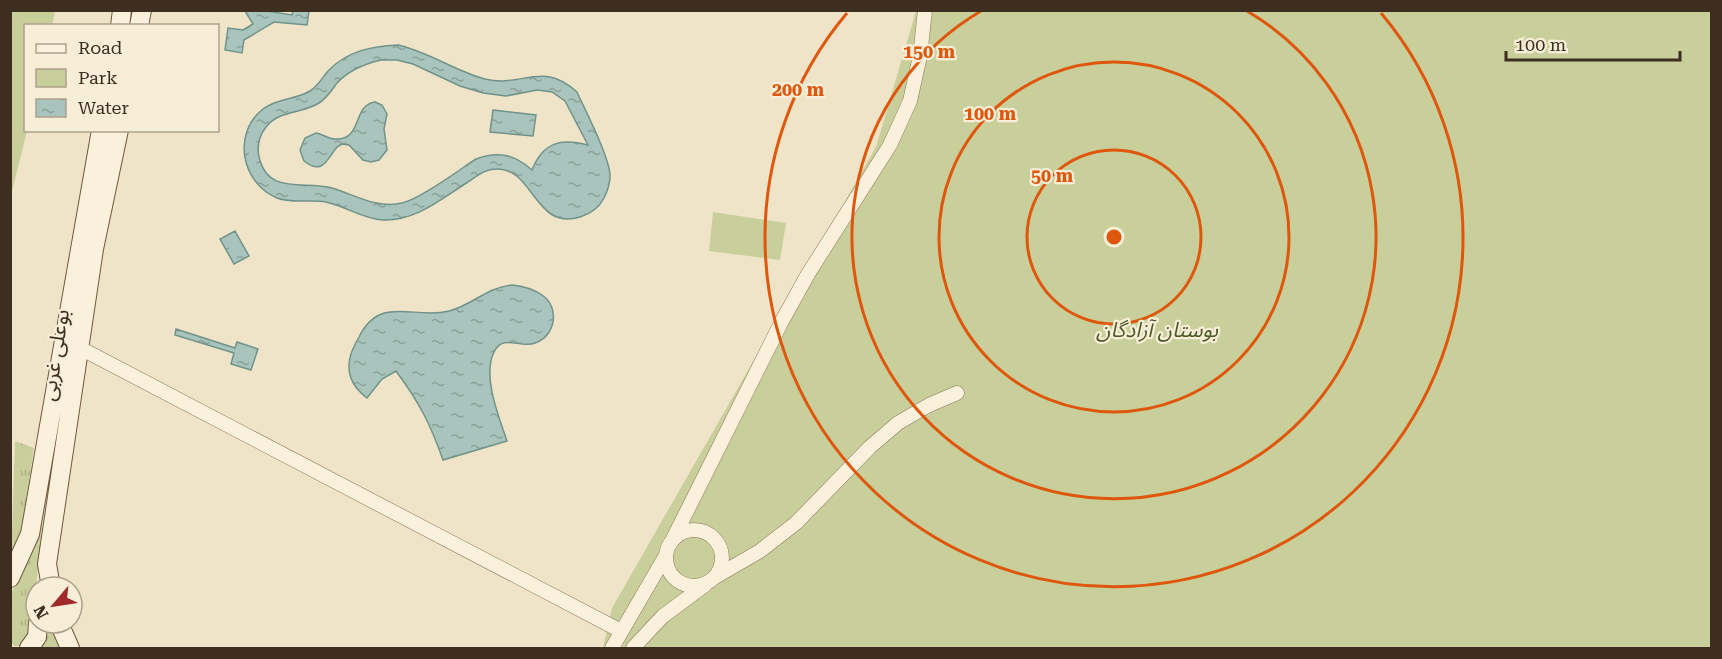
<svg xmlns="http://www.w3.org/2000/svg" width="1722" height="659" viewBox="0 0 1722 659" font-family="'Roboto Serif','Noto Sans Arabic',serif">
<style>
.grass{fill:url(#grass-tufts)}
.green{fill:#c9cf9b}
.water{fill:url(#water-ripples);stroke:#6f938a;stroke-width:1.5;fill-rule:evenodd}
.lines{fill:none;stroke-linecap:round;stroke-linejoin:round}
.street-casing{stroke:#8d765c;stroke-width:15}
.secondary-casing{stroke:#6f573f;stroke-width:20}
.street{stroke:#faf1dc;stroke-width:14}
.secondary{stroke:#faf1dc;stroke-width:18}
.ring{fill:none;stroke:#df570d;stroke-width:3}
.labels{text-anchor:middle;stroke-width:4.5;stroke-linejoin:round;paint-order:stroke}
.park-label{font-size:21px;font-style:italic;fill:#4d5a26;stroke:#f7eed8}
.street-label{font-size:21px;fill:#3d2e20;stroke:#f7eed8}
.centre{fill:#df570d;stroke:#f7eed8;stroke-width:3}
.ring-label{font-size:18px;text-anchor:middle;font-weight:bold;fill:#df570d;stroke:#f7eed8;stroke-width:4.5;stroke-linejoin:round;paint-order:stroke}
</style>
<defs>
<pattern id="grass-tufts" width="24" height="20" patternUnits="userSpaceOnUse" patternTransform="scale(1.5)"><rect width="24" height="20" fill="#c9cf9b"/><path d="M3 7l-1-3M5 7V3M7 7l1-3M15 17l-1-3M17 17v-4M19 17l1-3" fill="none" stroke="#aeb285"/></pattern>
<pattern id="water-ripples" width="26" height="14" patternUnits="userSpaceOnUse" patternTransform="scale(1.5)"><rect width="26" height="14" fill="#a9c4bc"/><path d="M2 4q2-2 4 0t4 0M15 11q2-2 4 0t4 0" fill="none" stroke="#8ba098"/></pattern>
</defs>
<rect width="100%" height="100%" fill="#f0e4c8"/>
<path class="grass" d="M 15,441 L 34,448 L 21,533 L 11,557 Z
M 44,504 L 32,630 L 21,646 L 14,646 L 11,643 L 10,595 L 27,564 Z
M 45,623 L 54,623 L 65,648 L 37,648 Z"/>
<path class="green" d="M 11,10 L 55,11 L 52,25 L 26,26 L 27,131 L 11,195 Z
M 916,11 L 1711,11 L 1711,648 L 603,648 L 612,608 L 876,147 Z
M 713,212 L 786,223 L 780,260 L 709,251 Z"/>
<path class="water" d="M 245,11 L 267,11 L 292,15 L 293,11 L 309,11 L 307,25 L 274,22 L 244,40 L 242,53 L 225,50 L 228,28 L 243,30 L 253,24 Z
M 398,45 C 429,52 455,71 485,79 C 523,88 542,60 577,92 C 585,110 610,158 610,176 C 610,183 607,192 604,198 C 599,208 590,214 580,217 C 534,231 534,167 496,169 C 485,169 477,176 468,182 C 441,199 416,221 383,220 C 363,219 345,206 326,202 C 311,199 292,204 277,198 C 241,183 232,133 263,109 C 277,98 295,100 310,91 C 318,86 322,78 328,71 C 347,51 372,46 398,45 ZM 381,60 L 397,60 L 413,64 L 460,86 L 483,93 L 506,96 L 537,90 L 552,92 L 565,101 L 588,145 C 561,138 543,142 532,170 C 514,154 498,151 476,159 C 459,170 420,199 402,203 C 377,209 355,195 332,188 C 305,180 268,196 259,157 C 257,147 259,136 266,127 C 279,110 302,114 319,103 C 327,98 331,91 337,83 C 349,70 364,64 381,60 Z
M 375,102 L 382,105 L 387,114 L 384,129 L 387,150 L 379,160 L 371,162 L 363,160 L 349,145 L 342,144 L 337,147 C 327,159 323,176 304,161 L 300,150 L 305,138 L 316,133 C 323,134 328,139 335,139 C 363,141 352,105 375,102 Z
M 493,110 L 536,115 L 533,136 L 490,132 Z
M 235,231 L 249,256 L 234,264 L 220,239 Z
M 512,285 C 523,286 533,289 542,295 C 560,307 556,336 535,343 C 521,349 503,333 494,352 C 482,376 499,417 507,441 L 443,460 C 430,423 419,402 396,371 L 382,379 L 367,398 C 354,388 346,375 350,358 C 351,351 355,344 359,337 C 380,294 414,320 449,311 C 473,305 485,288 512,285 Z
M 176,329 L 235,348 L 237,342 L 258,349 L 251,370 L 231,364 L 234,353 L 175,335 Z"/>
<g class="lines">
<defs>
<path id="street" d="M 78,347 L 621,631
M666 558a28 28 0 1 1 56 0a28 28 0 1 1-56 0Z
M 673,539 L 782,321 L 808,274 L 890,145 L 910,101 L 920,56 L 925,10
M 715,577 L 760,551 L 796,523 L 870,447 L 898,423 L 929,405 L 957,393
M 612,648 L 666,555
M 633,648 L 663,616 L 705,585"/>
<path id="secondary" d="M 120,26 L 122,10
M 139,26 L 142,10
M 10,578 L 30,534 L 101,130
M 51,587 L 47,564 L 94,249 L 119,130
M 59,623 L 70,648
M 29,648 L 37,637 L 38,623"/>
</defs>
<use href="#street" class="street-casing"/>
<use href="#secondary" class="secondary-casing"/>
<use href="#street" class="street"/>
<use href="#secondary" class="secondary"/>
</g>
<g class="ring">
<circle cx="1114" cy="237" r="87"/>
<circle cx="1114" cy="237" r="175"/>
<path d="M1247 11A262 262 0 1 1 981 11"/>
<path d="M1381 13A349 349 0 1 1 847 13"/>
</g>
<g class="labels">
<g class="park-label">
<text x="1157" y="337">بوستان آزادگان</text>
</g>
<g class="street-label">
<text transform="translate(55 355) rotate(-81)" y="7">بوعلی غربی</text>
</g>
</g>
<circle cx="1114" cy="237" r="9" class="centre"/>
<g class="ring-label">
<text x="929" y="58">150 m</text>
<text x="798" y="96">200 m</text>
<text x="990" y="120">100 m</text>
<text x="1052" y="182">50 m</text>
</g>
<rect width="1722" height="659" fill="none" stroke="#3d2e20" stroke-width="24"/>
<rect x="24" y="24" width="195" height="108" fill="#f7eed8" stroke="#ada18e" stroke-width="1.5"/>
<rect x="36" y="44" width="30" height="9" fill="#faf1dc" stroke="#ada18e" stroke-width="1.5"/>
<text x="78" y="54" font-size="18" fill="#3d2e20">Road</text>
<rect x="36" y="69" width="30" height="18" fill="#c9cf9b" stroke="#ada18e" stroke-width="1.5"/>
<text x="78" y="84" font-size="18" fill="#3d2e20">Park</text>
<rect x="36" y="99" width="30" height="18" fill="url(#water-ripples)" stroke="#ada18e" stroke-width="1.5"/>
<text x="78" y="114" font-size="18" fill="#3d2e20">Water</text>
<g transform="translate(54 605) rotate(241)"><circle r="28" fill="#f7eed8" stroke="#ada18e" stroke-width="1.5"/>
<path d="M0-4.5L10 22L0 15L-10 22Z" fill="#9e2a2b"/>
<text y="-9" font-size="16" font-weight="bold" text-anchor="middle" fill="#3d2e20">N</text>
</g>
<path d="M1506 51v9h174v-9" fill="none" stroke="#3d2e20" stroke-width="3"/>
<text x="1515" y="51" font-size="18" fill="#3d2e20" stroke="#f7eed8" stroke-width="4.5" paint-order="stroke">100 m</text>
</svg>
